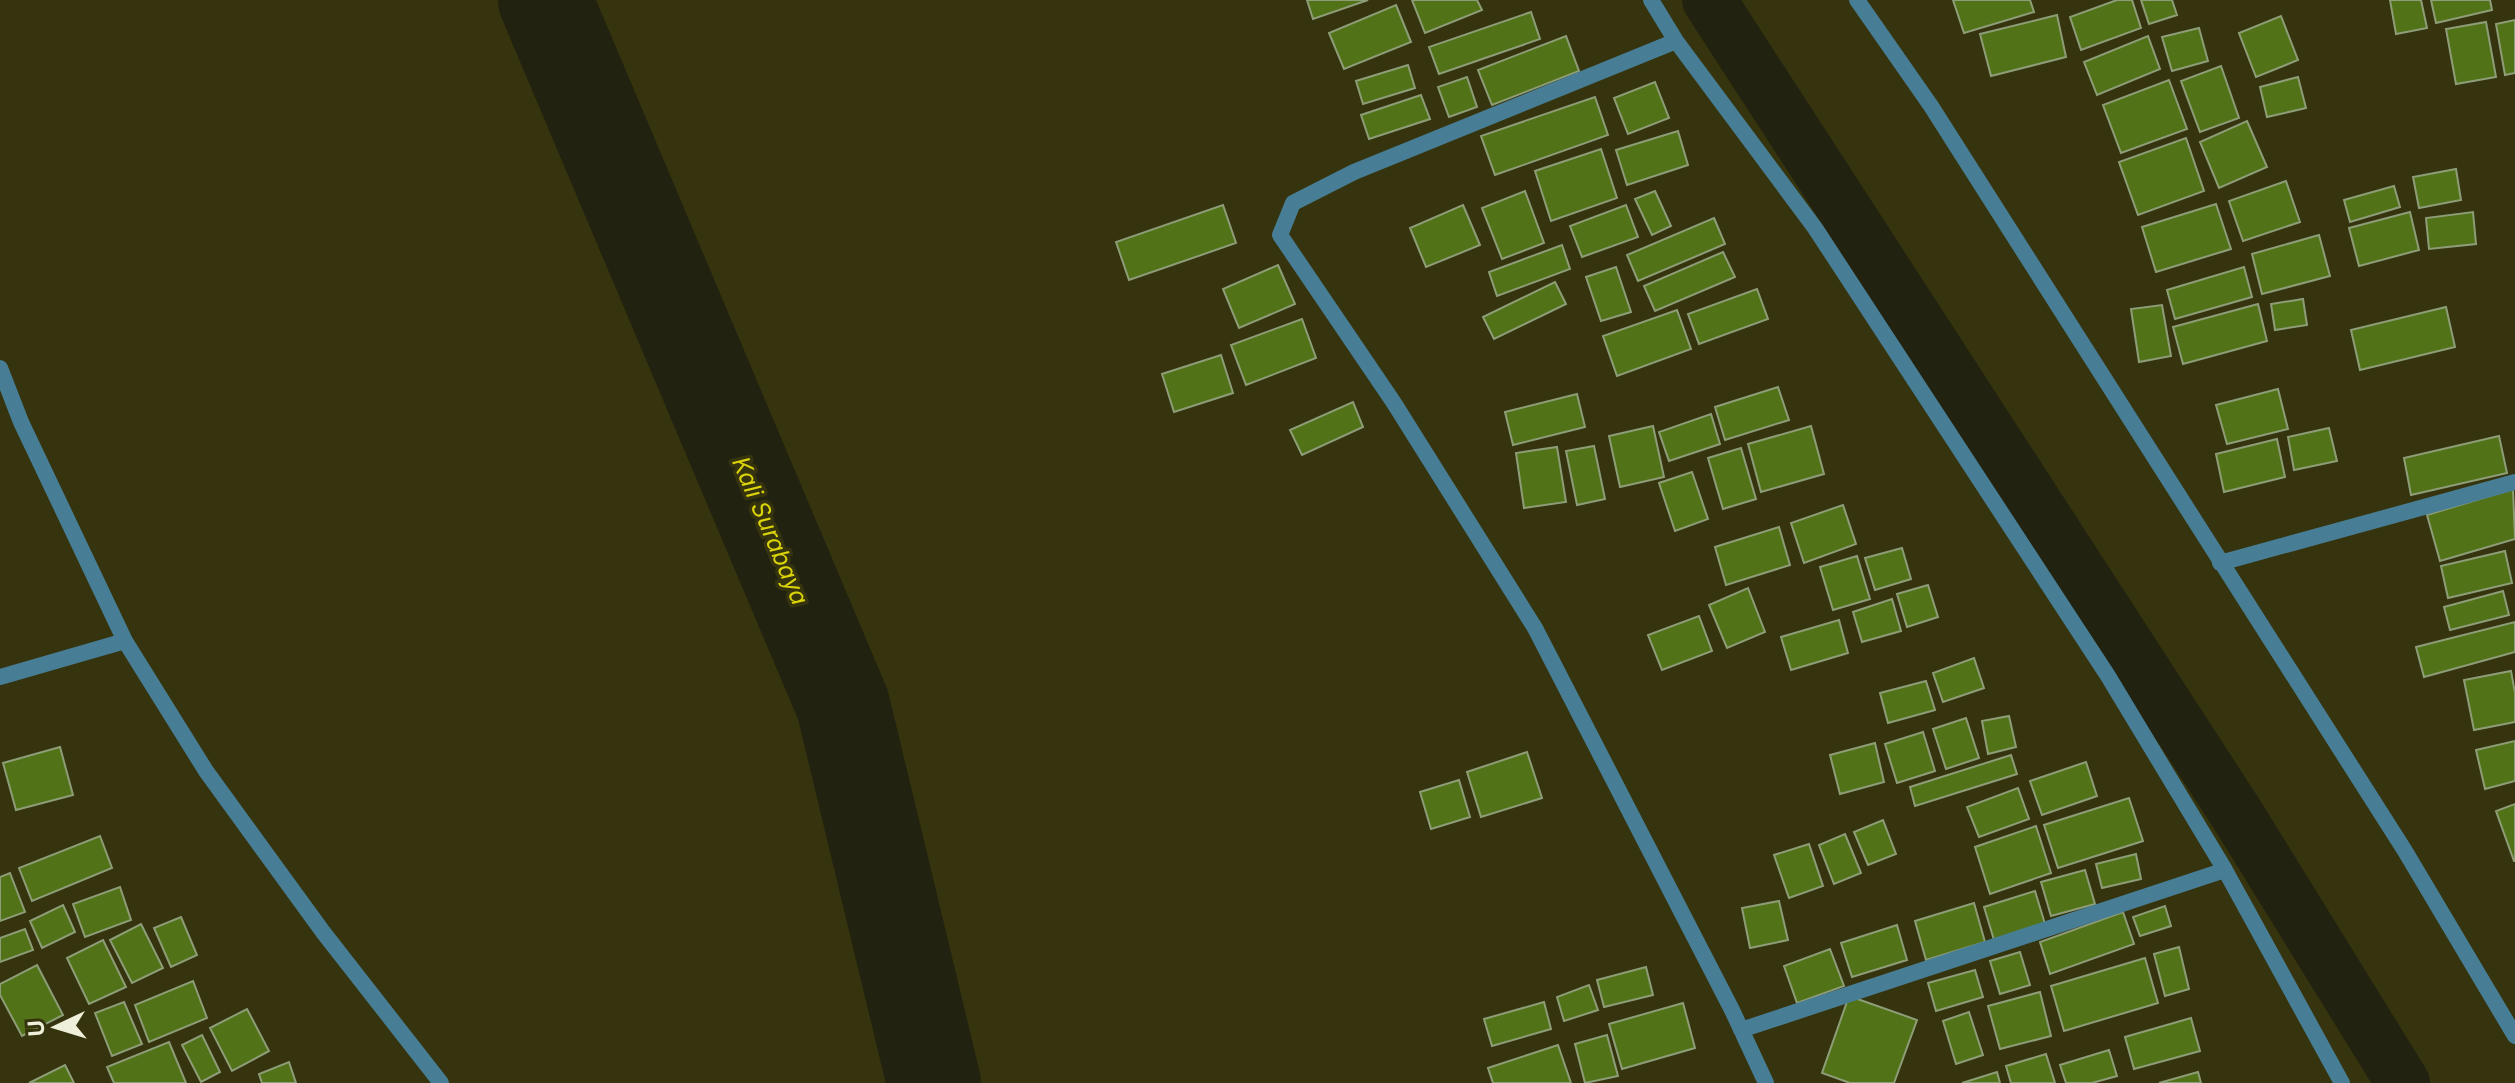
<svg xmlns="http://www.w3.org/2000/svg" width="2515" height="1083" viewBox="0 0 2515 1083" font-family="Inter,sans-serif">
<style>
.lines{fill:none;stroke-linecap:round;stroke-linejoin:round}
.canal{stroke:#222210;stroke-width:54}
.river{stroke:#222210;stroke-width:94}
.building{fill:#527217;stroke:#8d9d78;stroke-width:2}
.minor{stroke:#477e95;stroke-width:16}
.labels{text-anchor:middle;stroke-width:7;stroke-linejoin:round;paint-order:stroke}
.water-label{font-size:24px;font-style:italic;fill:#dbd40a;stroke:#36340e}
</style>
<rect width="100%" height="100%" fill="#36340e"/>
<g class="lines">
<path class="canal" d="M 1709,0 L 2238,816 L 2403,1083"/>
<path class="river" d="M 545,0 L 843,705 L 934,1083"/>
</g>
<path class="building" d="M 1307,0 L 1368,0 L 1313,19 Z
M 1412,0 L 1477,0 L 1482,10 L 1425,33 Z
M 1953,0 L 2030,0 L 2034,12 L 1964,33 Z
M 2117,0 L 2132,0 L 2141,28 L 2081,50 L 2070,17 Z
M 2141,0 L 2172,0 L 2177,15 L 2149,24 Z
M 2390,0 L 2421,0 L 2427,28 L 2396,34 Z
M 2431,0 L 2490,0 L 2492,10 L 2436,23 Z
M 1396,5 L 1411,42 L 1344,69 L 1329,33 Z
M 1531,12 L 1540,39 L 1439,74 L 1429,47 Z
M 2057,15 L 2066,57 L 1991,76 L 1980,34 Z
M 2281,16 L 2298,60 L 2256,77 L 2239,33 Z
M 2515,20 L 2515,73 L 2505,75 L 2496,24 Z
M 2486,22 L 2496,77 L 2456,84 L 2446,29 Z
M 2199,28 L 2208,61 L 2172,71 L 2162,37 Z
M 1566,36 L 1579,71 L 1492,105 L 1478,70 Z
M 2148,36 L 2160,69 L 2097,95 L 2084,62 Z
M 1408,65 L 1415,88 L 1363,104 L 1356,81 Z
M 2221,66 L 2239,118 L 2200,132 L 2181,81 Z
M 1467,77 L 1477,107 L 1449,117 L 1438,87 Z
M 2298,77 L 2306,108 L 2267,117 L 2260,87 Z
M 2169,80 L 2187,129 L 2121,153 L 2103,105 Z
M 1655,82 L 1669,118 L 1628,134 L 1614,98 Z
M 1421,95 L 1430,119 L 1369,139 L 1361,115 Z
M 1595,97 L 1608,135 L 1495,175 L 1481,136 Z
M 2247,121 L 2267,167 L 2219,188 L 2200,142 Z
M 1678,131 L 1688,165 L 1627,185 L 1616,150 Z
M 2186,138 L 2204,191 L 2138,215 L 2119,162 Z
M 1601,149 L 1617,198 L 1551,221 L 1535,171 Z
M 2456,169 L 2461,200 L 2419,208 L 2413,177 Z
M 2286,181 L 2300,222 L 2243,241 L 2229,201 Z
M 2394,186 L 2400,207 L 2350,222 L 2344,200 Z
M 1525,191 L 1544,243 L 1502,259 L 1482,208 Z
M 1655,191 L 1671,226 L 1652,235 L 1635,199 Z
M 2216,204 L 2231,249 L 2156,272 L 2142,227 Z
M 1223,205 L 1236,243 L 1129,280 L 1116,242 Z
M 1463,205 L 1480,245 L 1426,267 L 1410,228 Z
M 1626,205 L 1638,237 L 1582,257 L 1570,226 Z
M 2410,212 L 2419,250 L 2359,266 L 2349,228 Z
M 2473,212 L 2476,244 L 2429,249 L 2426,218 Z
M 1714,218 L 1725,244 L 1638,281 L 1627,255 Z
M 2319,235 L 2330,276 L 2262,294 L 2252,254 Z
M 1562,245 L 1570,269 L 1497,296 L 1489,272 Z
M 1723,252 L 1735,277 L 1655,311 L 1644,286 Z
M 1278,265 L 1295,304 L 1239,328 L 1223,289 Z
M 1616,267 L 1631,312 L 1601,321 L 1586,277 Z
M 2244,267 L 2252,297 L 2175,319 L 2167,290 Z
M 1555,282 L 1566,304 L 1494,339 L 1483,317 Z
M 1757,289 L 1768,319 L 1699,344 L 1688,314 Z
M 2303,299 L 2307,325 L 2275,330 L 2271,304 Z
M 2258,304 L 2267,341 L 2183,364 L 2173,327 Z
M 2162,305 L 2171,356 L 2139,362 L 2131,309 Z
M 2446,307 L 2455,347 L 2360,370 L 2351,330 Z
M 1677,310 L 1691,349 L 1617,376 L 1603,336 Z
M 1302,319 L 1316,358 L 1246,385 L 1231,345 Z
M 1221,355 L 1233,393 L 1174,412 L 1162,374 Z
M 1778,387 L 1789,420 L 1725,440 L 1715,407 Z
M 2278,389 L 2288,429 L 2227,444 L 2216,405 Z
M 1577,394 L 1585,427 L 1513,445 L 1505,412 Z
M 1353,402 L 1363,427 L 1302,455 L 1290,430 Z
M 1711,414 L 1720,444 L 1669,461 L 1659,432 Z
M 1653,426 L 1664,477 L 1620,487 L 1609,436 Z
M 1811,426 L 1824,474 L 1761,492 L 1748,444 Z
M 2329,428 L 2337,461 L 2294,470 L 2288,437 Z
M 2499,436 L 2507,473 L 2411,495 L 2404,458 Z
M 2277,439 L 2285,477 L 2224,492 L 2216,454 Z
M 1594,446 L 1605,499 L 1577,505 L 1566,451 Z
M 1557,447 L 1566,502 L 1524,508 L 1516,453 Z
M 1741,448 L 1756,499 L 1723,509 L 1708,458 Z
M 1692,472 L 1708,519 L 1675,531 L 1659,483 Z
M 2513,489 L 2515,539 L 2440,561 L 2427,515 Z
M 1843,505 L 1856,544 L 1804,563 L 1791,523 Z
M 1779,527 L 1790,565 L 1726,585 L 1715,547 Z
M 1902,548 L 1911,579 L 1875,590 L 1865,558 Z
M 2505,551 L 2512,583 L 2448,598 L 2441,566 Z
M 1857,556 L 1870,599 L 1833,610 L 1820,567 Z
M 1928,585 L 1938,617 L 1907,627 L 1897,594 Z
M 1748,588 L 1765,632 L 1727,648 L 1709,605 Z
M 2503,591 L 2509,615 L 2450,630 L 2444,607 Z
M 1892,599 L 1901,631 L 1862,642 L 1853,612 Z
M 1699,616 L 1712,651 L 1662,670 L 1648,635 Z
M 1839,620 L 1848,653 L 1791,670 L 1781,637 Z
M 2515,622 L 2515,652 L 2424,677 L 2416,647 Z
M 1974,658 L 1984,688 L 1943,702 L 1933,673 Z
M 2511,671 L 2515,693 L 2515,722 L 2474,730 L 2464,680 Z
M 1926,681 L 1935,710 L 1888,723 L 1880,693 Z
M 2009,716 L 2016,747 L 1988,754 L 1982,721 Z
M 1966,718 L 1979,758 L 1946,769 L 1933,729 Z
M 1923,732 L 1935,771 L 1897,783 L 1885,744 Z
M 2515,741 L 2515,781 L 2485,789 L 2476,750 Z
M 1875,743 L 1884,782 L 1840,794 L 1830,755 Z
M 60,747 L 73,795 L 16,810 L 3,763 Z
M 1527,752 L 1542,798 L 1481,817 L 1467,772 Z
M 2011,755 L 2017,774 L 1915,806 L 1910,787 Z
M 2086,762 L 2097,796 L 2042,815 L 2030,781 Z
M 1459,780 L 1470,817 L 1431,829 L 1420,792 Z
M 2018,788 L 2029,819 L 1979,837 L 1967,807 Z
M 2129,798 L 2143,841 L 2058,868 L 2044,825 Z
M 2515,804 L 2515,861 L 2514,861 L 2496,811 Z
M 1883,820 L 1896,854 L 1868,865 L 1854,832 Z
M 2036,826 L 2051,873 L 1990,894 L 1975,847 Z
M 1845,834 L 1861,873 L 1834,884 L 1819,845 Z
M 100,836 L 112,868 L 32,901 L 19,868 Z
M 1809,844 L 1823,886 L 1789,898 L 1774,855 Z
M 2136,854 L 2141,879 L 2102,888 L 2096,864 Z
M 2085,870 L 2095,904 L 2051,916 L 2041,882 Z
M 10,873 L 25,912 L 0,921 L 0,877 Z
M 120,887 L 131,920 L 85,937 L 73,904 Z
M 2035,891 L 2045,924 L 1994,940 L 1984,907 Z
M 1779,901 L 1788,940 L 1750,948 L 1742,908 Z
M 1974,903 L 1985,942 L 1926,960 L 1915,921 Z
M 63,905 L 75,932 L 42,948 L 30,921 Z
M 2165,906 L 2171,926 L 2140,936 L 2133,917 Z
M 2123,912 L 2134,944 L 2050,974 L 2040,942 Z
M 181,917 L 197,955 L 171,967 L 154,928 Z
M 141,924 L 163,968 L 132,983 L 110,940 Z
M 1897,925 L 1907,960 L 1852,977 L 1841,943 Z
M 25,929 L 33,950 L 0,962 L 0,938 Z
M 103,940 L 126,987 L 89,1004 L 67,958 Z
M 2179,947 L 2189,989 L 2165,996 L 2154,954 Z
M 1830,949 L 1844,986 L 1797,1003 L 1784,966 Z
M 2020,952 L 2030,985 L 2000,994 L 1990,961 Z
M 2145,958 L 2158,1003 L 2064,1031 L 2051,986 Z
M 37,965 L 63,1015 L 22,1036 L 0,995 L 0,984 Z
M 1646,967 L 1653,995 L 1604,1007 L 1597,980 Z
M 1975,970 L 1983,997 L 1936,1011 L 1928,983 Z
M 193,981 L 207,1018 L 149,1042 L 135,1005 Z
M 1589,985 L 1598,1010 L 1564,1021 L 1557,997 Z
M 2040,992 L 2051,1036 L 2000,1049 L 1988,1006 Z
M 1849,996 L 1917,1020 L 1894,1083 L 1850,1083 L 1822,1073 Z
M 124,1002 L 142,1044 L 112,1056 L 95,1013 Z
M 1544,1002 L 1551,1029 L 1492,1046 L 1484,1019 Z
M 1683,1003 L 1695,1048 L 1622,1069 L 1609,1024 Z
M 247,1009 L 269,1051 L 232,1071 L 210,1028 Z
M 1969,1012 L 1983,1055 L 1956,1064 L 1943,1021 Z
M 2191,1018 L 2200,1051 L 2134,1069 L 2125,1037 Z
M 202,1035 L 220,1072 L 201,1082 L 182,1045 Z
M 1607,1035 L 1618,1076 L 1585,1083 L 1575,1044 Z
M 169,1042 L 186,1083 L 114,1083 L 107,1067 Z
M 1558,1045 L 1571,1083 L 1493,1083 L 1488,1068 Z
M 2109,1050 L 2117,1076 L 2092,1083 L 2066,1083 L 2060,1065 Z
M 2046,1054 L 2055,1083 L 2011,1083 L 2006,1066 Z
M 289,1062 L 296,1083 L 262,1083 L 259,1074 Z
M 65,1065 L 74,1083 L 29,1083 Z
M 1997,1072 L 2000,1083 L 1962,1083 Z
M 2198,1072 L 2201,1083 L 2159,1083 Z"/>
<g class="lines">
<path class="minor" d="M 1651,0 L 1676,41 L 1815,228 L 2108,676 L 2225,870 L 2342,1083
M 1857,0 L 1931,106 L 2405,851 L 2515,1036
M 1676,41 L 1354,172 L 1293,203 L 1280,235 L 1394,403 L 1535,628 L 1732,1010 L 1766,1083
M 0,368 L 21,422 L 125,641 L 206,771 L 323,932 L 441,1083
M 2220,563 L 2515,482
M 0,677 L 125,641
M 1741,1030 L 2225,870"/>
</g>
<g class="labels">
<g class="water-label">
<text transform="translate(770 531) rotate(67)" y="8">Kali Surabaya</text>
</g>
</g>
<g transform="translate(56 1027) rotate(266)" stroke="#36340e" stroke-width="6" paint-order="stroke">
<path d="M0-6L14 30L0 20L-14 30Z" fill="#eff0da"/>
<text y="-12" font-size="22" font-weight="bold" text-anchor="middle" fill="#eff0da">U</text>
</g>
</svg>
